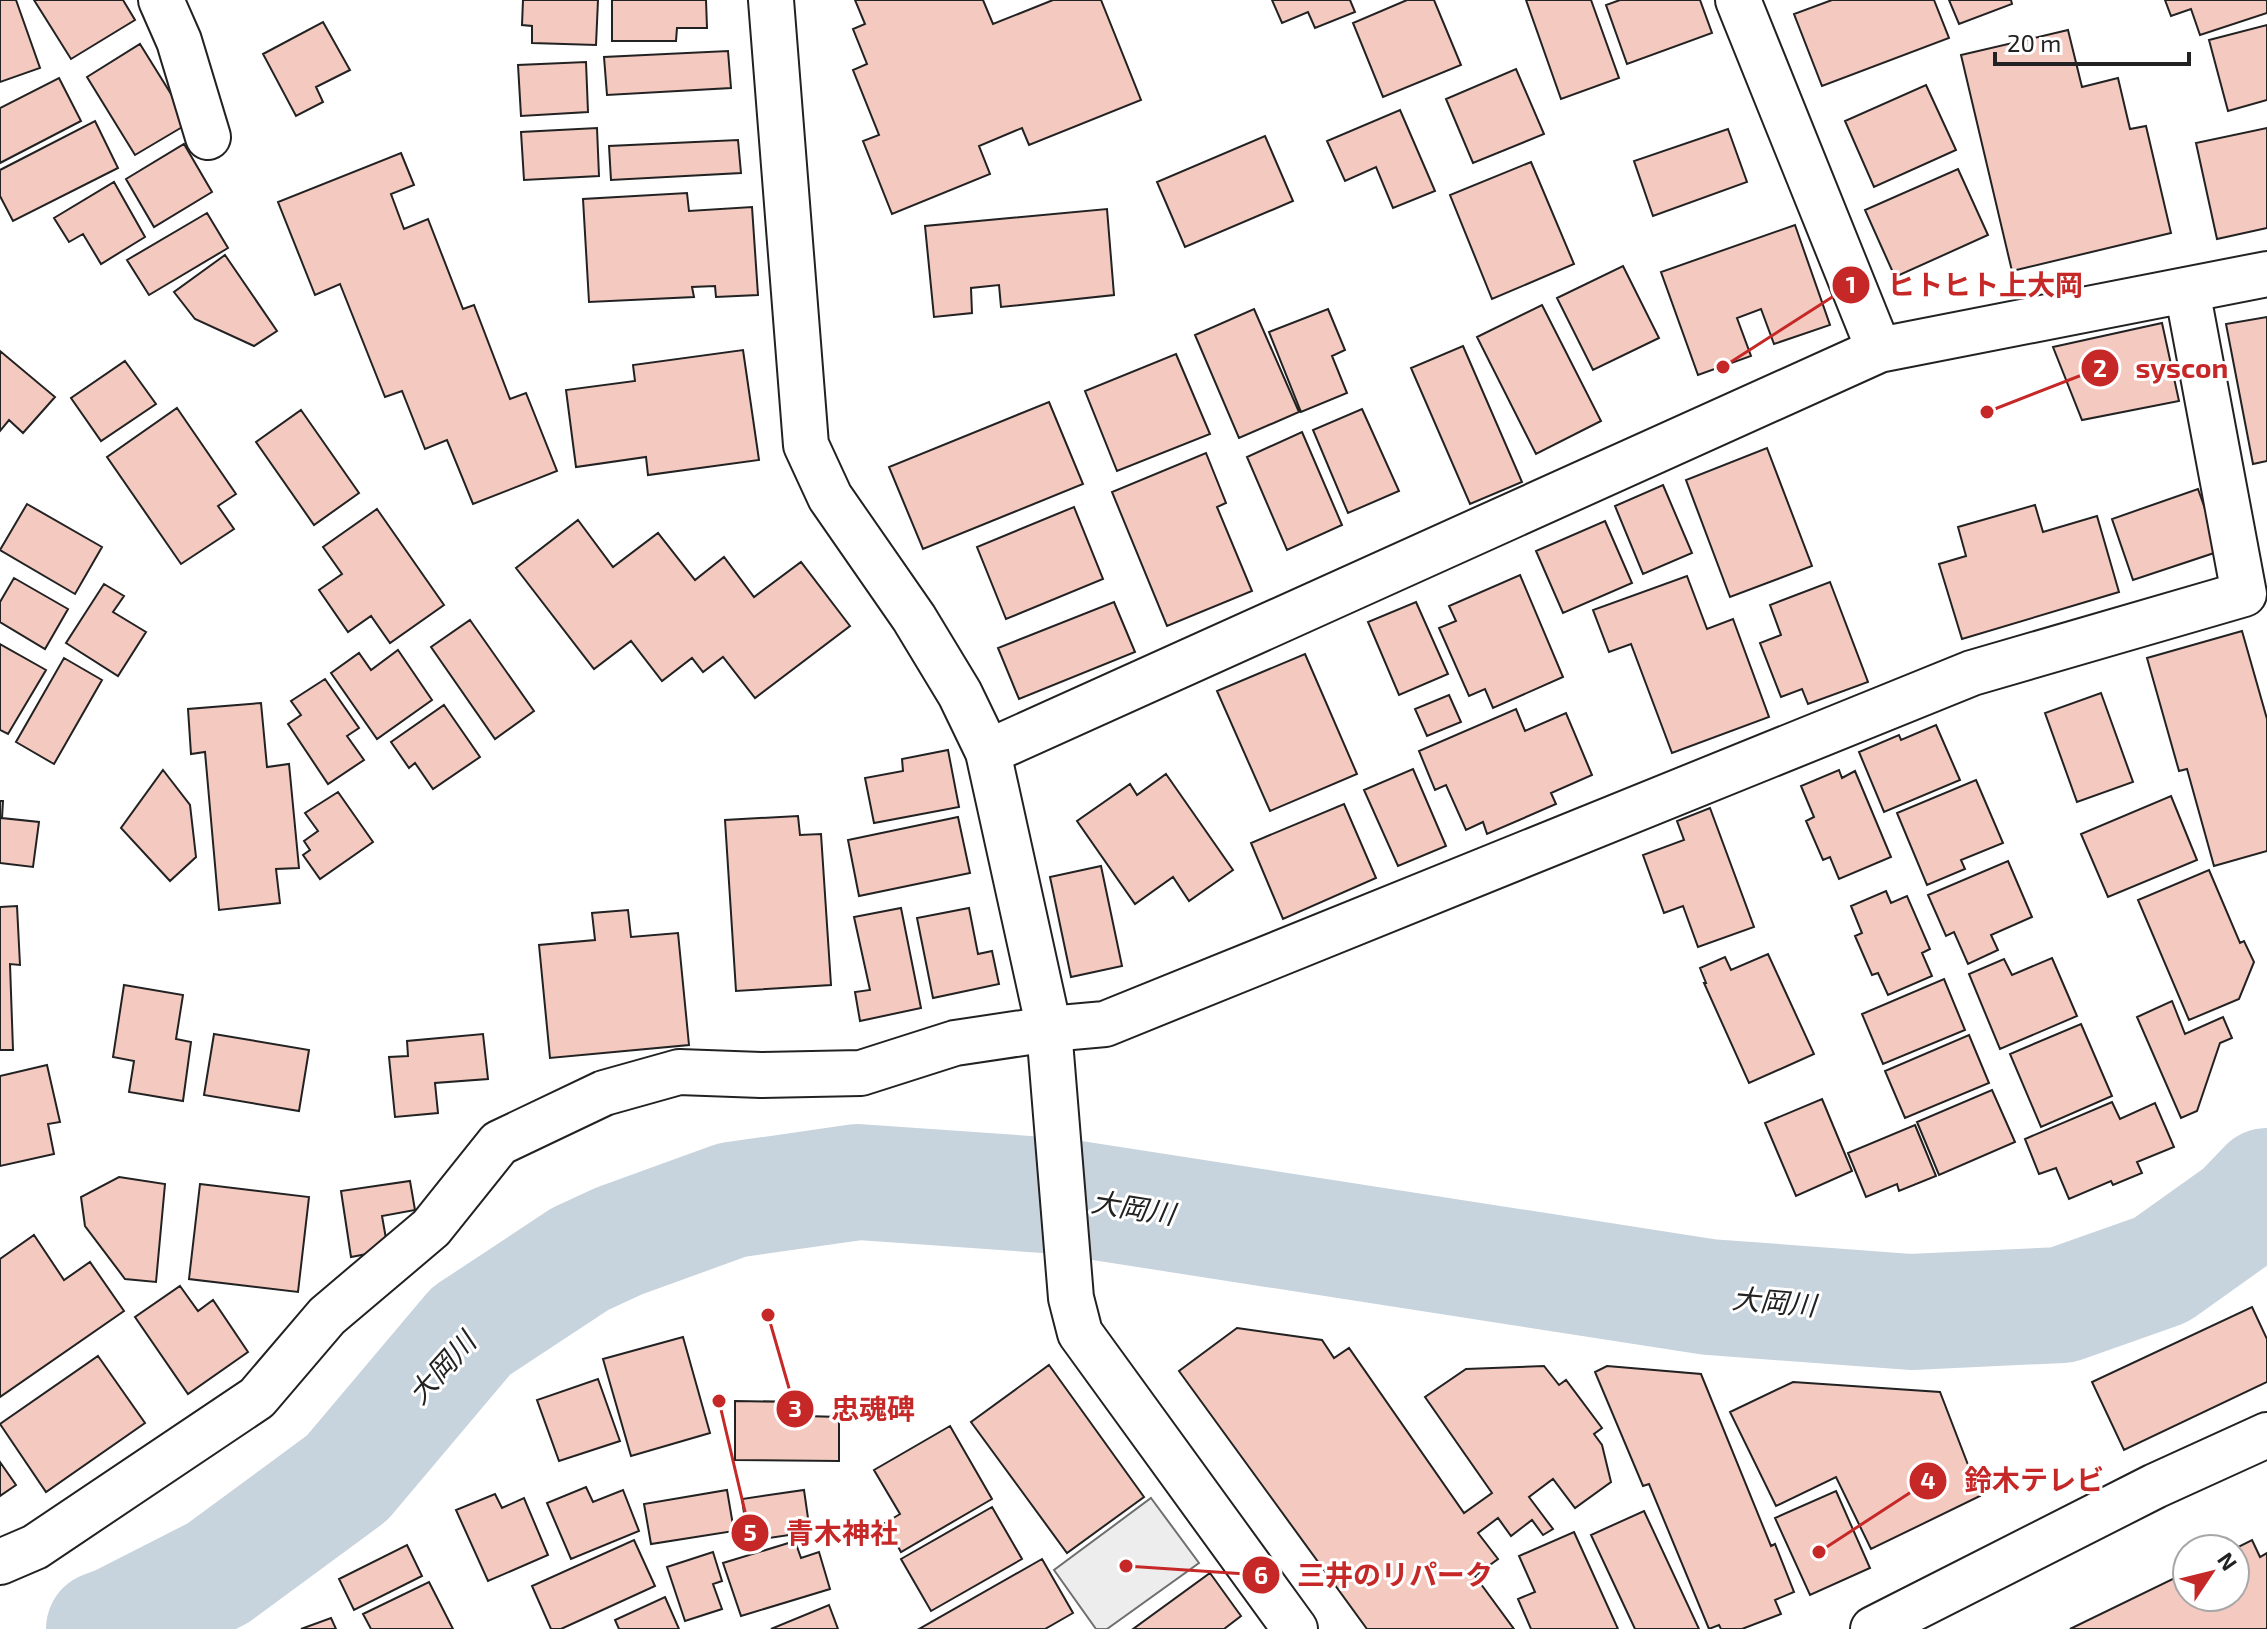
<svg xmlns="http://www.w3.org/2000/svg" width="2267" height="1629" viewBox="0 0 2267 1629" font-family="'Exo 2','Noto Sans JP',sans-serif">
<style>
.parking{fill:#ededed;stroke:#6f6f6f;stroke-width:2}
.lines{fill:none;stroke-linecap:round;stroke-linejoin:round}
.river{stroke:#c7d3dd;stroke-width:116}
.building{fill:#f3c9c0;stroke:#222;stroke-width:2}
.street-casing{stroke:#222;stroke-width:48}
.secondary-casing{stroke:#222;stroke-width:48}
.street{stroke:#fff;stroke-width:44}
.secondary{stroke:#fff;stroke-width:44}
.labels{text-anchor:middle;stroke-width:6;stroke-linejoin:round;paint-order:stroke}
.water-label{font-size:28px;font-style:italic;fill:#222;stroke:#fff}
.leader{fill:none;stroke:#c62828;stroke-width:3}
.callout-dot{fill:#c62828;stroke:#fff;stroke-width:3}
.mark-label{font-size:24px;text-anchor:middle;font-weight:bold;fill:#fff}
.callout-label{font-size:28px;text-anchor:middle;font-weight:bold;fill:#c62828;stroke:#fff;stroke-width:6;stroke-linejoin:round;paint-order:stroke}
</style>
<rect width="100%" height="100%" fill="#fff"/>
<path class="parking" d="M 1151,1498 L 1199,1563 L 1107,1629 L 1096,1629 L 1054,1570 Z"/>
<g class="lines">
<path class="river" d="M 104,1629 L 120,1623 L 218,1573 L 347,1478 L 471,1331 L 580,1259 L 619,1241 L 732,1200 L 858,1182 L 1058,1196 L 1709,1297 L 1911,1312 L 2062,1305 L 2161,1270 L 2241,1213 L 2267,1186"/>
</g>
<path class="building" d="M 0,0 L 16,0 L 40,68 L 0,82 Z
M 34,0 L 123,0 L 135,20 L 71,59 Z
M 523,0 L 598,0 L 596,45 L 532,43 L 532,26 L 522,25 Z
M 612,0 L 706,0 L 707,28 L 677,28 L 676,41 L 612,41 Z
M 855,0 L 983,0 L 993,24 L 1053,0 L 1101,0 L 1141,100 L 1029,145 L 1022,128 L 979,146 L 990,174 L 892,214 L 863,141 L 879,135 L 853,70 L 867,64 L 853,29 L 865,24 Z
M 1272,0 L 1350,0 L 1355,12 L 1315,28 L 1308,12 L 1282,23 Z
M 1407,0 L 1434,0 L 1461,65 L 1383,97 L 1353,23 Z
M 1526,0 L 1591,0 L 1619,78 L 1561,99 Z
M 1620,0 L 1700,0 L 1712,33 L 1627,64 L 1606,5 Z
M 1832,0 L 1934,0 L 1949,38 L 1822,86 L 1794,14 Z
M 1949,0 L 2011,0 L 2012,4 L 1959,24 Z
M 2165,0 L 2267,0 L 2267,13 L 2200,35 L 2191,9 L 2171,16 Z
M 323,22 L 350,70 L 316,87 L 323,102 L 296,116 L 263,54 Z
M 2267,25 L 2267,100 L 2228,111 L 2209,40 Z
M 2068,30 L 2082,87 L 2118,78 L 2130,129 L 2146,126 L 2171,233 L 2012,271 L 1961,55 Z
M 140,44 L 189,123 L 135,155 L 87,77 Z
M 728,51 L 731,88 L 607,95 L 604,57 Z
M 586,62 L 588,112 L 521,116 L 518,65 Z
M 1516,69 L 1544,134 L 1473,163 L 1446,99 Z
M 59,78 L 81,121 L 0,163 L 0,108 Z
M 1926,85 L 1956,150 L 1874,187 L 1845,121 Z
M 1400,110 L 1435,191 L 1393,208 L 1376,167 L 1345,181 L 1327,141 Z
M 95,121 L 118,168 L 13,221 L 0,196 L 0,170 Z
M 597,128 L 599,176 L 524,180 L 521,132 Z
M 2267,128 L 2267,228 L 2217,239 L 2196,143 Z
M 1728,129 L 1747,182 L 1653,216 L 1634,161 Z
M 1265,136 L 1293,201 L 1185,247 L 1157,182 Z
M 738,140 L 741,173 L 611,180 L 609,146 Z
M 184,144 L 212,192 L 154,227 L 126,179 Z
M 401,153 L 414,185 L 391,194 L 404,229 L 428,219 L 463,309 L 474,305 L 510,399 L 526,393 L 557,471 L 473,504 L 447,440 L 425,449 L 402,391 L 385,397 L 340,284 L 315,295 L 278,202 Z
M 1531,162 L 1574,264 L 1492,299 L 1450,195 Z
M 1958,169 L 1988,235 L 1895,277 L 1865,210 Z
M 114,182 L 145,237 L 101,264 L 83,234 L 69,242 L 54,218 Z
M 687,193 L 689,211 L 752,207 L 758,295 L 716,297 L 715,286 L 692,287 L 694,297 L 589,302 L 583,199 Z
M 1107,209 L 1114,295 L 1001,307 L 999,285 L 971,288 L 972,313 L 934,317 L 925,226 Z
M 207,213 L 228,248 L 149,295 L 127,260 Z
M 1795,225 L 1830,325 L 1774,344 L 1761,309 L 1737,318 L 1751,356 L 1698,375 L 1661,272 Z
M 225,255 L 277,331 L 254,346 L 195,319 L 174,292 Z
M 1623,266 L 1659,338 L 1593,370 L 1557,298 Z
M 1542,305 L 1601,421 L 1536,454 L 1477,337 Z
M 1254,309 L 1299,412 L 1239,438 L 1195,335 Z
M 1328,309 L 1345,350 L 1332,356 L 1347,393 L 1301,412 L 1269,332 Z
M 2267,317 L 2267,461 L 2253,464 L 2226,324 Z
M 2162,323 L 2179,401 L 2082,420 L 2053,347 Z
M 1463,346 L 1522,482 L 1470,504 L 1411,368 Z
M 743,350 L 759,460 L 648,475 L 646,457 L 576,467 L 566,390 L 635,381 L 633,365 Z
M 0,351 L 55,397 L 23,433 L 9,420 L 0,431 Z
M 1176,354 L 1210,434 L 1117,471 L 1085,391 Z
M 125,361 L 156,404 L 101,441 L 71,398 Z
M 1049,402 L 1083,484 L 923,549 L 889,467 Z
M 177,408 L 236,494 L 218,506 L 234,529 L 181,564 L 107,457 Z
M 1362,409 L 1399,491 L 1348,513 L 1313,430 Z
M 301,410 L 359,493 L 314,525 L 256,442 Z
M 1302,432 L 1342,525 L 1287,550 L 1247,457 Z
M 1767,448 L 1812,566 L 1730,597 L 1686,480 Z
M 1206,453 L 1226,503 L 1217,507 L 1252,591 L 1167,626 L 1112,492 Z
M 1663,485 L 1692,553 L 1643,574 L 1615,506 Z
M 2198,489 L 2220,551 L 2133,580 L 2112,519 Z
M 27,504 L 102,547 L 75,594 L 0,550 Z
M 2035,505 L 2043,532 L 2097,516 L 2119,592 L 1962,639 L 1939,564 L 1966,556 L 1958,527 Z
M 1074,507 L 1103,579 L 1006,619 L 977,547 Z
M 377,509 L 444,605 L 390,643 L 371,616 L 348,632 L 319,590 L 342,574 L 323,547 Z
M 578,520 L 613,567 L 658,533 L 695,580 L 724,557 L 754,597 L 801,562 L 850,626 L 755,698 L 723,657 L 703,672 L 692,658 L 662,681 L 631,641 L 594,669 L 516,568 Z
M 1605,521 L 1632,583 L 1563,613 L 1536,551 Z
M 1520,575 L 1563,677 L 1493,708 L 1485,689 L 1469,696 L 1439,628 L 1456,621 L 1449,606 Z
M 1687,576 L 1707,629 L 1733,619 L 1769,717 L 1672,753 L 1631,644 L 1609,652 L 1593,610 Z
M 14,578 L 68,609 L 45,649 L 0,622 L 0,602 Z
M 1830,582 L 1868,682 L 1808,704 L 1802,689 L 1781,697 L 1760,643 L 1781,635 L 1770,605 Z
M 104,584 L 124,596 L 113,612 L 146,632 L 118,676 L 66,643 Z
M 1114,602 L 1135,652 L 1019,699 L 998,648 Z
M 1416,602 L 1448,674 L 1399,695 L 1368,622 Z
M 470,620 L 534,711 L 495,739 L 431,647 Z
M 2242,631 L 2267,719 L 2267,851 L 2214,866 L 2187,769 L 2179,771 L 2147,658 Z
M 0,644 L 46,670 L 8,734 L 0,730 Z
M 398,650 L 432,700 L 377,739 L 331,673 L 359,653 L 371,670 Z
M 1305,654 L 1357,774 L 1270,811 L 1217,691 Z
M 64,658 L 102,680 L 54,764 L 16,742 Z
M 325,679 L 359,728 L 347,736 L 364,760 L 328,784 L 288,724 L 301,715 L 291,701 Z
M 2101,693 L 2133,782 L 2077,802 L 2045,713 Z
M 1449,695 L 1461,722 L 1427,736 L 1415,709 Z
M 261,703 L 267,767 L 289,764 L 299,868 L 276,869 L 280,903 L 219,910 L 205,752 L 191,754 L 188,709 Z
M 444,705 L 480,757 L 433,789 L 415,763 L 409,768 L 391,742 Z
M 1516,709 L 1525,731 L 1566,713 L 1592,775 L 1551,793 L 1556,804 L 1487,834 L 1483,822 L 1466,830 L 1446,785 L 1435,790 L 1419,751 Z
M 1936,725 L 1960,780 L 1884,812 L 1859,752 L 1899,735 L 1901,740 Z
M 948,750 L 959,807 L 874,823 L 865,778 L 903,771 L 902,759 Z
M 1413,769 L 1446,846 L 1398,866 L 1364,790 Z
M 163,770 L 190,805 L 196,857 L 170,881 L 121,828 Z
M 1839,770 L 1842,778 L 1855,771 L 1891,857 L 1839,879 L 1830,857 L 1823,860 L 1806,821 L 1814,817 L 1801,786 Z
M 1166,774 L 1233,870 L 1189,901 L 1173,877 L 1135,904 L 1077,821 L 1130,784 L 1137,795 Z
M 1976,780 L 2003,843 L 1961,860 L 1965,869 L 1927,885 L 1897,813 Z
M 338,792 L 373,842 L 320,879 L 303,855 L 310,850 L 304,841 L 318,831 L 305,813 Z
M 2171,796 L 2197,860 L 2108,897 L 2081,834 Z
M 0,801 L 3,801 L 2,818 L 39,822 L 33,867 L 0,863 Z
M 1344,804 L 1376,878 L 1283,919 L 1251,843 Z
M 1710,808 L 1754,927 L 1698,947 L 1683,906 L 1664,913 L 1643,855 L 1684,840 L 1677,821 Z
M 798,816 L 800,835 L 821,834 L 831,985 L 736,991 L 725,820 Z
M 958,817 L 970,873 L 859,896 L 848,840 Z
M 2008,861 L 2032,917 L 1991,935 L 1998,950 L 1968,964 L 1954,932 L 1946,936 L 1928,895 Z
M 1101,866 L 1122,966 L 1071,977 L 1050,877 Z
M 2209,870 L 2240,943 L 2244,941 L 2254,962 L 2239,999 L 2189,1020 L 2138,900 Z
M 1886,891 L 1891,903 L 1907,896 L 1930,949 L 1922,953 L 1932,976 L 1888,995 L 1878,973 L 1872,975 L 1855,936 L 1862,933 L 1851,906 Z
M 17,906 L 20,965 L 10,964 L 13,1050 L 0,1050 L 0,907 Z
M 901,908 L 921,1008 L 860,1021 L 855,992 L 870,990 L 854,917 Z
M 969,908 L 978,954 L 992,951 L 999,984 L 933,998 L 917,918 Z
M 628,910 L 631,937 L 678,933 L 689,1045 L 550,1058 L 539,945 L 595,940 L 592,913 Z
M 1768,954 L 1814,1054 L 1749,1083 L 1704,983 L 1706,983 L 1700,968 L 1725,957 L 1731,970 Z
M 2052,958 L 2077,1016 L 2000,1049 L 1969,974 L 2004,959 L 2012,975 Z
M 1944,979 L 1965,1030 L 1883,1064 L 1862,1014 Z
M 124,985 L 183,995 L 176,1039 L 191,1042 L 183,1101 L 129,1092 L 134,1061 L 113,1057 Z
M 2172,1001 L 2185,1034 L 2223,1017 L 2232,1038 L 2220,1043 L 2197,1111 L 2181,1118 L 2137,1017 Z
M 2081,1024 L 2112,1096 L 2041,1127 L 2010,1054 Z
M 214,1034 L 309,1050 L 299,1111 L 204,1095 Z
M 483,1034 L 488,1079 L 435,1083 L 438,1113 L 395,1117 L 389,1057 L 408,1056 L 407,1041 Z
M 1969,1035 L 1989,1083 L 1905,1118 L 1885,1071 Z
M 47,1065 L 60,1122 L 48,1124 L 54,1154 L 0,1166 L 0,1076 Z
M 1992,1090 L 2015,1142 L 1939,1175 L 1917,1122 Z
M 1822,1099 L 1852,1171 L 1796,1196 L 1765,1123 Z
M 2112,1102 L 2120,1119 L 2155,1103 L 2174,1147 L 2137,1162 L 2142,1173 L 2113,1185 L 2111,1181 L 2069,1199 L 2056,1168 L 2039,1174 L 2025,1139 Z
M 1915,1125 L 1936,1176 L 1899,1191 L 1897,1184 L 1866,1197 L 1848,1153 Z
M 119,1177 L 165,1184 L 156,1282 L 125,1279 L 85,1226 L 81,1197 Z
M 410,1181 L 415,1210 L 382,1216 L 388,1250 L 351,1257 L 341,1191 Z
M 200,1184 L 309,1197 L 298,1292 L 189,1279 Z
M 34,1235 L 64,1280 L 90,1262 L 124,1311 L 0,1397 L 0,1259 Z
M 180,1286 L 198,1311 L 213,1300 L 248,1352 L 188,1394 L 135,1317 Z
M 2252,1307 L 2267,1339 L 2267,1382 L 2124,1450 L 2092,1382 Z
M 1237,1328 L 1322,1340 L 1334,1358 L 1349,1348 L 1464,1513 L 1492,1493 L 1425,1397 L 1466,1369 L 1544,1366 L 1559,1385 L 1566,1380 L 1602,1428 L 1594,1434 L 1602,1445 L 1611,1482 L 1575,1508 L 1553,1479 L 1529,1497 L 1553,1529 L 1543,1535 L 1532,1520 L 1511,1536 L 1498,1518 L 1478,1533 L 1498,1559 L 1475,1576 L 1514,1629 L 1367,1629 L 1179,1371 Z
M 683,1337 L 710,1433 L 631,1456 L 603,1359 Z
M 98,1356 L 145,1423 L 46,1492 L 0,1424 Z
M 1049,1365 L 1144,1497 L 1067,1553 L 971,1422 Z
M 1607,1366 L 1701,1374 L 1771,1546 L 1775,1544 L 1794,1592 L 1775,1600 L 1781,1614 L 1742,1629 L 1721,1629 L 1719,1625 L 1709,1629 L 1649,1484 L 1643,1486 L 1595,1372 Z
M 598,1379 L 620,1441 L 559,1461 L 537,1400 Z
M 1793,1382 L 1940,1392 L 1980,1496 L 1871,1549 L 1836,1477 L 1776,1506 L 1730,1412 Z
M 735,1401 L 807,1402 L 806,1416 L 839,1417 L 839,1461 L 735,1460 Z
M 950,1426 L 992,1499 L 901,1552 L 885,1523 L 900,1514 L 874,1470 Z
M 0,1462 L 16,1485 L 0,1496 Z
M 586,1487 L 593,1502 L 623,1490 L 639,1531 L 571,1559 L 547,1503 Z
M 727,1490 L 734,1531 L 651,1544 L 644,1504 Z
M 804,1490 L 810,1532 L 748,1541 L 742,1499 Z
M 1836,1491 L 1870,1568 L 1810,1595 L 1775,1518 Z
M 495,1494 L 502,1508 L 524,1498 L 548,1555 L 488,1581 L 456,1510 Z
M 992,1507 L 1022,1559 L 931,1611 L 901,1559 Z
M 1644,1511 L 1699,1629 L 1635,1629 L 1591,1535 Z
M 1574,1532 L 1618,1629 L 1531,1629 L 1518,1599 L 1535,1592 L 1519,1556 Z
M 634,1540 L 655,1586 L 561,1629 L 551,1629 L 532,1586 Z
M 2252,1540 L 2260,1557 L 2267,1553 L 2267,1629 L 2070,1629 L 2187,1572 L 2187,1597 L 2235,1597 L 2234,1549 Z
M 795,1541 L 801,1558 L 819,1552 L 830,1589 L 741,1616 L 723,1563 Z
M 407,1545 L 422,1576 L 354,1610 L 339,1579 Z
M 713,1552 L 722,1581 L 713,1584 L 722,1609 L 685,1621 L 667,1567 Z
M 1042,1559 L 1073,1613 L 1045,1629 L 919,1629 Z
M 1210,1573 L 1241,1616 L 1224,1629 L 1133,1629 Z
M 429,1582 L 453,1629 L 371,1629 L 363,1614 Z
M 665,1597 L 679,1629 L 619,1629 L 615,1620 Z
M 829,1605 L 838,1629 L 771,1629 Z
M 331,1618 L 336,1629 L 301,1629 Z"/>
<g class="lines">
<defs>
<path id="street" d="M 161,0 L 179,41 L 208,137
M 1738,0 L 1879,350
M 988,752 L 1879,350 L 2267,274
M 0,1562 L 35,1547 L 257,1398 L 327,1316 L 431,1228 L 499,1143 L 604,1093 L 679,1072 L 761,1075 L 861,1073 L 955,1043 L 1049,1029 L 1105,1024 L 1972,673 L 2244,594 L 2187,290
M 1873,1629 L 2155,1486 L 2267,1435"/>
<path id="secondary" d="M 771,0 L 806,445 L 830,497 L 914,618 L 960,694 L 988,752 L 1049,1029 L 1071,1298 L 1080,1333 L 1295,1629"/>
</defs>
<use href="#street" class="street-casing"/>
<use href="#secondary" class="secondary-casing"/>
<use href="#street" class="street"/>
<use href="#secondary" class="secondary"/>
</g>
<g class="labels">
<g class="water-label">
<text transform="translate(1133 1208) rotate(9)" y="10">大岡川</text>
<text transform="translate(1774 1302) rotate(5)" y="10">大岡川</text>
<text transform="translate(442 1368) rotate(-48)" y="10">大岡川</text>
</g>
</g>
<path class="leader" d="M1723 367L1851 285M1987 412L2100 368M768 1315L795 1409M1819 1552L1928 1481M719 1401L750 1533M1126 1566L1261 1575"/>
<g class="callout-dot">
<circle cx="1723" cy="367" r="8"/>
<circle cx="1987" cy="412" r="8"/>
<circle cx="768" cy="1315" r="8"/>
<circle cx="1819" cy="1552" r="8"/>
<circle cx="719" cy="1401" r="8"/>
<circle cx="1126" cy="1566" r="8"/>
<circle cx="1851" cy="285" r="20"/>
<circle cx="2100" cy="368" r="20"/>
<circle cx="795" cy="1409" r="20"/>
<circle cx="1928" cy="1481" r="20"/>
<circle cx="750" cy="1533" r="20"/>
<circle cx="1261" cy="1575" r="20"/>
</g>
<g class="mark-label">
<text x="1851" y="293">1</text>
<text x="2100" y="377">2</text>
<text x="795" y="1417">3</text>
<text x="1928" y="1489">4</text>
<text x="750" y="1541">5</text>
<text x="1261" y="1584">6</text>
</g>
<g class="callout-label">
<text x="1985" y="295">ヒトヒト上大岡</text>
<text x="2182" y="378">syscon</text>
<text x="873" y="1419">忠魂碑</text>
<text x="2034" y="1490">鈴木テレビ</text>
<text x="842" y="1543">青木神社</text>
<text x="1395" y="1585">三井のリパーク</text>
</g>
<g transform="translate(2211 1573) rotate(55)"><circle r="38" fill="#ffffff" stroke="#a7a7a7" stroke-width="2"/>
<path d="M0-6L14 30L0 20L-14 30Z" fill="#c62828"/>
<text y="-12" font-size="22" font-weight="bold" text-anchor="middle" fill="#222222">N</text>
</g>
<path d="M1995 52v12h194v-12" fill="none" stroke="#222222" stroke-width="4"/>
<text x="2007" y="52" font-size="24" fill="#222222" stroke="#ffffff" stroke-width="6" paint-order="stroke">20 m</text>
</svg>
